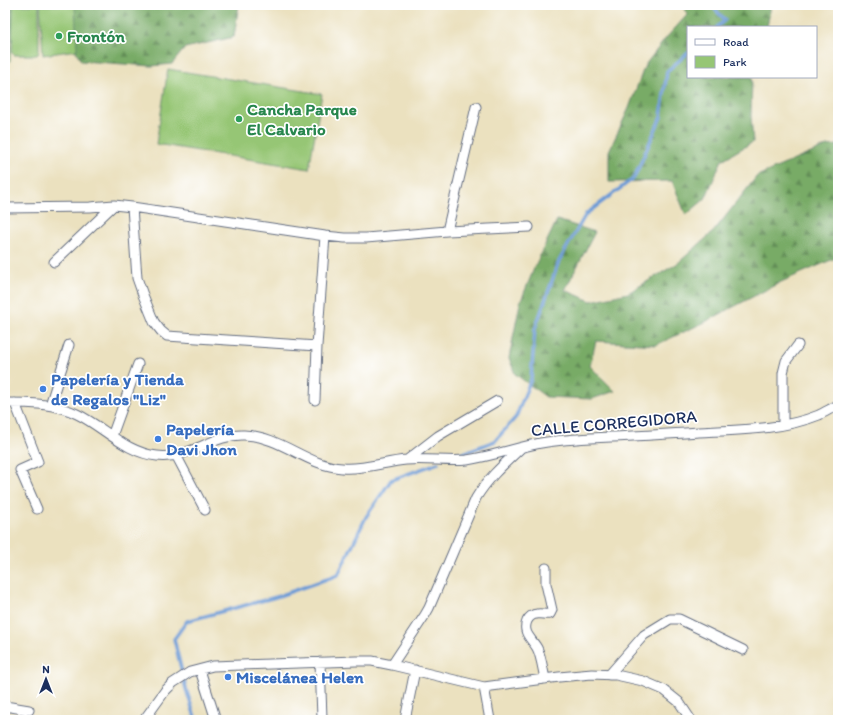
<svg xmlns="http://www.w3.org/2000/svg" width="843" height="725" viewBox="0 0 843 725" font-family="Itim,sans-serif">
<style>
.forest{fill:url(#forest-firs);stroke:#4a6d62}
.green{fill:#96c675;stroke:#587a6a}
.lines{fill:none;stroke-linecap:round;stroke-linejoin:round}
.stream{stroke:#6e9cd6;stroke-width:3.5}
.street-casing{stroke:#646d80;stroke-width:11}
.street{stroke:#fff;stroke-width:9}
.leisure-dot{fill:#2e9e5b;stroke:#fff;stroke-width:1.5}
.shop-dot{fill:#3f7fe0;stroke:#fff;stroke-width:1.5}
.labels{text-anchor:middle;stroke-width:3.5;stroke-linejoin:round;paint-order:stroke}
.leisure-label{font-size:17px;font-weight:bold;fill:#27864d;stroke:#fff;text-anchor:start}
.shop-label{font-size:17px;font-weight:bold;fill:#366cbe;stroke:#fff;text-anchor:start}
.street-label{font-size:17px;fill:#1b2f5e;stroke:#fff}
</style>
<defs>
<pattern id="forest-firs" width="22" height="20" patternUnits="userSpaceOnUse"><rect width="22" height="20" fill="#78ab66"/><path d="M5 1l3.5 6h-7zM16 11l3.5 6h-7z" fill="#628c57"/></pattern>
</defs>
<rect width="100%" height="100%" fill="#fff"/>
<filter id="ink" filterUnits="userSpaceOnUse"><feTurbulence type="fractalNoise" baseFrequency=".025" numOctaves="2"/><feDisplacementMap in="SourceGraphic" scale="8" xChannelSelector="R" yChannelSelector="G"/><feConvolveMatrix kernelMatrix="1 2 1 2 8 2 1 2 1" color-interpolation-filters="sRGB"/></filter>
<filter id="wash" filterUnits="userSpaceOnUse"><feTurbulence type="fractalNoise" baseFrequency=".012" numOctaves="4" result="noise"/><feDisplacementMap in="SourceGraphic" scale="16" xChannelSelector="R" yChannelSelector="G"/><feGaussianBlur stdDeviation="0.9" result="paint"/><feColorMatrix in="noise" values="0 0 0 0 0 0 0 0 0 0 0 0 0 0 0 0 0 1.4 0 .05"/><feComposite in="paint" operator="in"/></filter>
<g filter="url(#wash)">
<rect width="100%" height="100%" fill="#ebe1bf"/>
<path class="forest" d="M 53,5 L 239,5 L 234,37 L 185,48 L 172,64 L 152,66 L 81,61 Z
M 682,5 L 771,5 L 767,27 L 688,27 L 688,77 L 752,77 L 751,116 L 753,142 L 722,160 L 705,199 L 686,215 L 672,181 L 609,182 L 609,151 L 629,108 L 645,65 L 666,38 L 688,14 Z
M 838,145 L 838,257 L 781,282 L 703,323 L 656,345 L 596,341 L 590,366 L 615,391 L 592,399 L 546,397 L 515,374 L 509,358 L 520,303 L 535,266 L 557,220 L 595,232 L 565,290 L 591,301 L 628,293 L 678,263 L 714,231 L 757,176 L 827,146 Z"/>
<path class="green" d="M 14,5 L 39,5 L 39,52 L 38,54 L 37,55 L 14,55 L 12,53 L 13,6 Z
M 40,5 L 75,5 L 77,50 L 43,55 Z
M 5,6 L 12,6 L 10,61 L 5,61 Z
M 168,69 L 322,94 L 309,169 L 156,144 Z"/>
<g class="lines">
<path class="stream" d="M 711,5 L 725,20 L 717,27
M 453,457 L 495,441 L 516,417 L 531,379 L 535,329 L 559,261 L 586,214 L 634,178 L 661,117 L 667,71 L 688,53
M 196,720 L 186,689 L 174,639 L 187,621 L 276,597 L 338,575 L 366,517 L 391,480 L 438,463"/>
</g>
</g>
<g filter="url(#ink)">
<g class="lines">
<defs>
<path id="street" d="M 132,207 L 137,278 L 143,295 L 154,322 L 161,331 L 167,336 L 317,346
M 5,208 L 90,207 L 114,205 L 132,207 L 325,236 L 345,238 L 366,238 L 447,231 L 529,227
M 447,231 L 476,107
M 54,262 L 114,205
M 315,400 L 317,346 L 325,236
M 5,403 C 30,403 54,403 77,414 C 104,427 126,453 157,456 C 189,460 212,434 244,435 C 281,436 307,466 342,468 C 363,470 385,462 406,460 C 427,458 447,462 467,460 C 494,456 520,446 547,442 C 569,439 591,438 612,437 C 641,436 670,434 699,432 C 739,430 782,430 819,415 C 825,412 832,408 838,405
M 15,403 L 38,462 L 20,470 L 37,509
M 50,405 L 69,345
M 783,425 L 783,373 L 786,361 L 798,345
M 112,436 L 138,364
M 176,455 L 205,510
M 407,460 L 438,436 L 497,401
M 320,662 L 322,718 L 323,720
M 392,665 L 425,615 L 429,608 L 476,498 C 488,478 504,464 521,448
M 200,670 L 216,720
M 609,675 L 644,635 L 670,619 L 679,619 L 743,650
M 545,679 C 543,670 541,655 537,648 C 532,639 522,633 527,621 C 529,617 533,614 537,614 C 541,613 545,615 550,614 L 552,610 L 546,584 L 546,568
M 484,687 L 490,720
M 5,706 L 29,710
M 144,720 L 165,691 L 173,683 L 190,672 L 213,666 L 356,661 L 372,661 L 392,665 L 484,687 L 559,677 L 592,674 L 616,675 L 643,681 L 664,690 L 679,702 L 691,720
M 405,720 L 415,670"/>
</defs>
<use href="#street" class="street-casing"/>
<use href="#street" class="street"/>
</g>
</g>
<g class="leisure-dot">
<circle cx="59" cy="36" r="4"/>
<circle cx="239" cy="119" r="4"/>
</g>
<g class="shop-dot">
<circle cx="43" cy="389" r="4"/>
<circle cx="158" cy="439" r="4"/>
<circle cx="228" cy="677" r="4"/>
</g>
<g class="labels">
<g class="leisure-label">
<text x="67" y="42">Frontón</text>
<text x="247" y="115">Cancha Parque<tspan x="247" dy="20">El Calvario</tspan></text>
</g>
<g class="shop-label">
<text x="51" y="385">Papelería y Tienda<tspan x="51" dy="20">de Regalos "Liz"</tspan></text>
<text x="166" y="435">Papelería<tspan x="166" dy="20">Davi Jhon</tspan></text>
<text x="236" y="683">Miscelánea Helen</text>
</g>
<g class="street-label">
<text transform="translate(614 423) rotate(-5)" y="6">CALLE CORREGIDORA</text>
</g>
</g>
<rect width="843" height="725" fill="none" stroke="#fff" stroke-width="20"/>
<rect x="687" y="26" width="130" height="52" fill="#ffffff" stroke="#a4acbf"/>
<rect x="695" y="39" width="20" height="6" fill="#ffffff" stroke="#a4acbf"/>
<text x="723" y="46" font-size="12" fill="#1b2f5e">Road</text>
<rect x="695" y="56" width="20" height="12" fill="#96c675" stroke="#a4acbf"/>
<text x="723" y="66" font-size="12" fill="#1b2f5e">Park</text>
<g transform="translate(46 679)" stroke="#ffffff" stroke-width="3" paint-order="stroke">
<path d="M0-3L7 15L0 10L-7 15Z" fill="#1b2f5e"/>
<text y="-6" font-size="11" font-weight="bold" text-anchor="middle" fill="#1b2f5e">N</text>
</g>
</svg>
